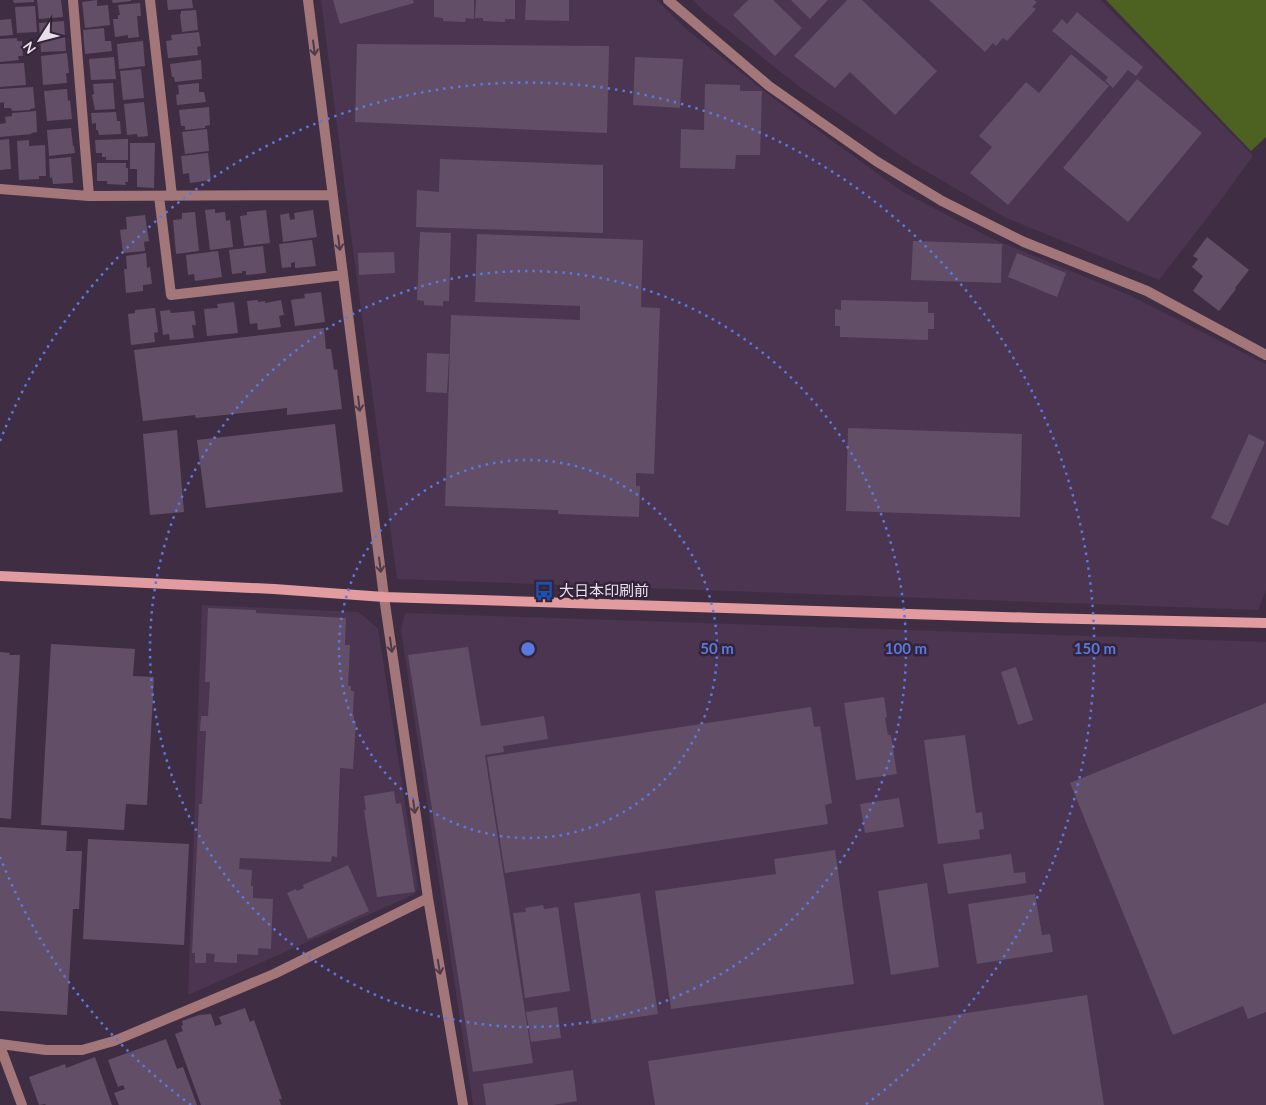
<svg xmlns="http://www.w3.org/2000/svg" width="1266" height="1105" viewBox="0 0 1266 1105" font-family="Lato,'Noto Sans JP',sans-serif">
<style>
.built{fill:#4b3550}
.green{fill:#4d6220}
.building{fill:#624f67}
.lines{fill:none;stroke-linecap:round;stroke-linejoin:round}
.street{stroke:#a37779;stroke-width:10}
.secondary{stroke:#e29b9f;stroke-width:10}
.oneway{stroke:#503949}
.ring{fill:none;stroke:#5a79de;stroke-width:2.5;stroke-dasharray:2.5 5}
.labels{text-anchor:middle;stroke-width:5;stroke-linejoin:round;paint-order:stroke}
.poi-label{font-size:15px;fill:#e9deeb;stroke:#342439;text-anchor:start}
.centre{fill:#5a79de;stroke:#342439;stroke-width:2.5}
.ring-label{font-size:15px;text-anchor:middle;font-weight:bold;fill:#5a79de;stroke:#342439;stroke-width:5;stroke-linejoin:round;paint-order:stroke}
</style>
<rect width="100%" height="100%" fill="#3f2e43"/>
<path class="built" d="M 321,0 L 657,0 L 686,29 L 776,100 L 903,192 L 993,239 L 1129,295 L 1266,364 L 1266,591 L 1258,610 L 397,579 L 347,204 Z
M 693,0 L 1101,0 L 1253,156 L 1217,205 L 1159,280 L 1006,218 L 912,163 L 801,88 L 705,12 Z
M 202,605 L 358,612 L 378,628 L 418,887 L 415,894 L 188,995 Z
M 405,613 L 1266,642 L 1266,1105 L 473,1105 L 401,630 Z"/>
<path class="green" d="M 1106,0 L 1266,0 L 1266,137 L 1251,151 Z"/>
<path class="building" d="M 13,0 L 34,0 L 34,2 L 14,3 Z
M 37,0 L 61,0 L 63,17 L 39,19 Z
M 97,0 L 97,6 L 108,5 L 110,25 L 85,28 L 82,2 Z
M 112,0 L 131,0 L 131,1 L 113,3 Z
M 167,0 L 192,0 L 193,8 L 168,10 Z
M 333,0 L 413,0 L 414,3 L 340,24 Z
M 434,0 L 474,0 L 474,19 L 466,18 L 465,22 L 443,21 L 443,18 L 434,17 Z
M 476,0 L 515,0 L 515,19 L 505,19 L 505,22 L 483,21 L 483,18 L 475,18 Z
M 526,0 L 569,0 L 569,21 L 525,20 Z
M 748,0 L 773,0 L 802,28 L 775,56 L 733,15 Z
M 791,0 L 828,0 L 810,19 Z
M 847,0 L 862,0 L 937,71 L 895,115 L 850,72 L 835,88 L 794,56 Z
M 929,0 L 1034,0 L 1037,2 L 1032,7 L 1036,9 L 1007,41 L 1003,38 L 996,46 L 993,43 L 985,52 Z
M 140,3 L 141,16 L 137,16 L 139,37 L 128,38 L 128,35 L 115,37 L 113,19 L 118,19 L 118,15 L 120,15 L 118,5 Z
M 35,6 L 37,32 L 17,33 L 15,7 Z
M 196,10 L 198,30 L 182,32 L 180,14 L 181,14 L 181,11 Z
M 1077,12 L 1143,67 L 1136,76 L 1128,70 L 1113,88 L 1105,81 L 1108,77 L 1052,31 L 1062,19 L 1067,24 Z
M 11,19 L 13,35 L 0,36 L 0,20 Z
M 64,21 L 66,51 L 41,52 L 39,23 Z
M 104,28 L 105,41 L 111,41 L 112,51 L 85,54 L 83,30 Z
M 199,32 L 201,46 L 197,47 L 198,55 L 168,58 L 166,41 L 172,40 L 171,35 Z
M 17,38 L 17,41 L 22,41 L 23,56 L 18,56 L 19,60 L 0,62 L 0,39 Z
M 143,41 L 145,66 L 119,69 L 117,44 Z
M 357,44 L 609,46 L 607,133 L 355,122 Z
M 67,53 L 69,73 L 66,73 L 67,83 L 43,85 L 41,56 Z
M 1071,54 L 1109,86 L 1008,205 L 970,173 L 992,147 L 979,136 L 1026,82 L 1039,93 Z
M 114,57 L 116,79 L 91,80 L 89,59 Z
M 635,57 L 683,59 L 680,108 L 633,105 Z
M 201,60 L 202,79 L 175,82 L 174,77 L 172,77 L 170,64 Z
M 24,63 L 26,85 L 0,87 L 0,64 Z
M 141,69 L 144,98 L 123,100 L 120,71 Z
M 1137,79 L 1202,133 L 1128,222 L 1063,168 Z
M 113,83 L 115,109 L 95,110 L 92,95 L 94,94 L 93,84 Z
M 199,83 L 199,92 L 204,92 L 206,102 L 177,105 L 176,95 L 179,94 L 178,85 Z
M 705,84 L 740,85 L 740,91 L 762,91 L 760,155 L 736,155 L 735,169 L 680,168 L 681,129 L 704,130 Z
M 33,87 L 35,108 L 30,109 L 30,110 L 12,111 L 11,108 L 4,108 L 4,102 L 0,103 L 0,89 Z
M 67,89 L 68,101 L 70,100 L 72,119 L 47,121 L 44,91 Z
M 144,102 L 148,136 L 138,137 L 137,134 L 127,135 L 124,104 Z
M 209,107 L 210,125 L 205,126 L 205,128 L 185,130 L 185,126 L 181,126 L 179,110 Z
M 36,111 L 37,132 L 31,133 L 32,134 L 0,137 L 0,124 L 6,123 L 5,117 L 12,116 L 12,113 Z
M 116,112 L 117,121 L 120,121 L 121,134 L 99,135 L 98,130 L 96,130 L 96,123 L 92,124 L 91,113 Z
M 71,128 L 73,146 L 74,146 L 75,153 L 49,156 L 47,130 Z
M 207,129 L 209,151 L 185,154 L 182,132 Z
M 9,139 L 11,169 L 0,170 L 0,140 Z
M 128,139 L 128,160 L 106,160 L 106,157 L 102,157 L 102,153 L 96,153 L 95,140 Z
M 29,140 L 29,146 L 45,145 L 46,176 L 39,176 L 39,179 L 19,180 L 17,141 Z
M 130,143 L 155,143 L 154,188 L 137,187 L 137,169 L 130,169 Z
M 208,153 L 211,180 L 190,183 L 189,173 L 183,174 L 181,156 Z
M 71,157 L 73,183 L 53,184 L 52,177 L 50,178 L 49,159 Z
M 440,159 L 603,165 L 603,233 L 416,227 L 417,190 L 439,192 Z
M 97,163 L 126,163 L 126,168 L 128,168 L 128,182 L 125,182 L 126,185 L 107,184 L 107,181 L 97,181 Z
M 215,209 L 215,213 L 225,212 L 226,221 L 230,220 L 233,247 L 210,250 L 205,210 Z
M 266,210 L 270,243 L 244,246 L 240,216 L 247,215 L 247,212 Z
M 313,210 L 317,237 L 283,242 L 280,215 L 289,213 L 290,220 L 295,219 L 294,213 Z
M 195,212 L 199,251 L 176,254 L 173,220 L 182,219 L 182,213 Z
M 145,215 L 149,241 L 144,242 L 145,251 L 123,253 L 120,230 L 127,229 L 126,217 Z
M 420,232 L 451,233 L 449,301 L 443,301 L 443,306 L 424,305 L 424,301 L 417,300 Z
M 477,234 L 643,240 L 641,307 L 660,308 L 654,474 L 636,473 L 636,486 L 640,486 L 639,517 L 558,514 L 558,510 L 445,506 L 451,315 L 580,320 L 580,306 L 475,302 Z
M 1207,237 L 1249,270 L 1235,288 L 1236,289 L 1219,311 L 1193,291 L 1203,276 L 1192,267 L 1198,259 L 1193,256 Z
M 312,240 L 316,266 L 295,268 L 295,262 L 291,263 L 291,267 L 282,268 L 279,244 Z
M 913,241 L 1002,244 L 1001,283 L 911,280 Z
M 263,246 L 266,273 L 246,275 L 246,271 L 242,271 L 242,273 L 232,274 L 229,250 Z
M 218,251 L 222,277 L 195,281 L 194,274 L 188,275 L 186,255 Z
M 394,252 L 395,273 L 359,275 L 358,253 Z
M 146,253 L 147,268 L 150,267 L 152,284 L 143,285 L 143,291 L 126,293 L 124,269 L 127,269 L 126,256 Z
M 1017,253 L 1066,273 L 1057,297 L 1008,277 Z
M 321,292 L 325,322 L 295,326 L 291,300 L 305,298 L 304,294 Z
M 258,300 L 258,302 L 265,301 L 265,303 L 281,300 L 284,315 L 279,316 L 281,327 L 258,330 L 257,323 L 250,324 L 247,301 Z
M 841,300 L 928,302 L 928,313 L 934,313 L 934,329 L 928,329 L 928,340 L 840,337 L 840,326 L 835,326 L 835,309 L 841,310 Z
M 234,302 L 238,333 L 207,336 L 204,309 L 218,308 L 217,304 Z
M 155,308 L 158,332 L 154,333 L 155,342 L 131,345 L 128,314 L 135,313 L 135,310 Z
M 170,310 L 171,313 L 194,311 L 196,325 L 192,325 L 194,338 L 170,340 L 169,334 L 163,335 L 160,311 Z
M 324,328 L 326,349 L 331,349 L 334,370 L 337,369 L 342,409 L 287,415 L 287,408 L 196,418 L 195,415 L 143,421 L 134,350 Z
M 427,353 L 449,354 L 447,393 L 426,392 Z
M 335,424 L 343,492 L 206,508 L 197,440 Z
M 848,428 L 1022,434 L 1020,517 L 846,511 Z
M 177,430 L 184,512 L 150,515 L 143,434 Z
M 1249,434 L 1265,442 L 1228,526 L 1211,518 Z
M 208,608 L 256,610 L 256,613 L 346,618 L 345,645 L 350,645 L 348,686 L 351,686 L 351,691 L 354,691 L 353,714 L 354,715 L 354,721 L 356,721 L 353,769 L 340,768 L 337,857 L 332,856 L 331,862 L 240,858 L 239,869 L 252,870 L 251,886 L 253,886 L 253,898 L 273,899 L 271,949 L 258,948 L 258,955 L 237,954 L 237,963 L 214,962 L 215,954 L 206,953 L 206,963 L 195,963 L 195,953 L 192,953 L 199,804 L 202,804 L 206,731 L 200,731 L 201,716 L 208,716 L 210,682 L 205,682 Z
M 51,644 L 135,649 L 133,676 L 154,677 L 147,805 L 126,804 L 124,830 L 41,825 Z
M 468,647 L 481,726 L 544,716 L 548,739 L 503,746 L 504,752 L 485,755 L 533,1063 L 473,1072 L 408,655 Z
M 0,652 L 10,653 L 9,655 L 20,655 L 11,819 L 0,818 Z
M 1016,667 L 1033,720 L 1018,725 L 1001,672 Z
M 884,697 L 887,717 L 885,718 L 888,735 L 891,735 L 897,774 L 856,780 L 844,703 Z
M 1266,703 L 1266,1012 L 1248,1019 L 1243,1006 L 1173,1035 L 1070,783 Z
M 811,707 L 814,727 L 820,726 L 832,803 L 825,805 L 828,824 L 505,873 L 487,757 Z
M 965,735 L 976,813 L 982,812 L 984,829 L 979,830 L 980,839 L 938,844 L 924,740 Z
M 394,791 L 396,804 L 401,803 L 415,892 L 377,897 L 364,810 L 366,810 L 364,796 Z
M 899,798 L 904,827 L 865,833 L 860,804 Z
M 0,827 L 67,831 L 66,851 L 82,851 L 79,909 L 73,909 L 67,1015 L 0,1011 Z
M 88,839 L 189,844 L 184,945 L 83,939 Z
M 835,850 L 854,984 L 671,1009 L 655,891 L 776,874 L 774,859 Z
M 1011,854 L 1014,873 L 1025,872 L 1026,883 L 948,894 L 943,864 Z
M 348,865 L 369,911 L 308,939 L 287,893 L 296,889 L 297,891 L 304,888 L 303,885 Z
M 927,883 L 939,967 L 891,975 L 878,891 Z
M 640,893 L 658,1014 L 592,1024 L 574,903 Z
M 1035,894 L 1042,935 L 1050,934 L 1053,952 L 977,964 L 968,904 Z
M 543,905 L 544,909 L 558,907 L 570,991 L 525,998 L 513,913 L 526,912 L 525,908 Z
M 1087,995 L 1104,1105 L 655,1105 L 648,1061 Z
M 557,1007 L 561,1038 L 531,1042 L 526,1012 Z
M 245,1008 L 250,1022 L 254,1020 L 282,1099 L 279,1099 L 281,1105 L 201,1105 L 175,1034 L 183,1031 L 181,1026 L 183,1025 L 182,1021 L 199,1015 L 211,1014 L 215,1026 L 222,1024 L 219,1017 Z
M 166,1039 L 177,1069 L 183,1067 L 197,1105 L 119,1105 L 114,1093 L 125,1089 L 123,1085 L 118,1087 L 108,1060 Z
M 95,1057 L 112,1105 L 46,1105 L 45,1104 L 39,1105 L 29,1077 L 65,1064 L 66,1068 Z
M 573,1070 L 577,1101 L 553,1105 L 486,1105 L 483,1084 Z"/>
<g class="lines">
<path class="street" d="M 73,0 L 89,196
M 150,0 L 172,196
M 308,0 L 384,597 L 428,898 L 463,1105
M 668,0 L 769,86 L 876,161 L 942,201 L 1024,242 L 1147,291 L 1266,355
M 0,189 L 89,196 L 332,195
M 159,196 L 171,295 L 343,275
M 0,1044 L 46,1050 L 82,1050 L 114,1041 L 274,974 L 428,898
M 0,1046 L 22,1105"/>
<path class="secondary" d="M 0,576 L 274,589 L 384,597 L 1037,618 L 1266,623"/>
</g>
<defs><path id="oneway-shaft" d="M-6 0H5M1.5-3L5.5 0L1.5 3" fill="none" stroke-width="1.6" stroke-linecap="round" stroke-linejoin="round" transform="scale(1.25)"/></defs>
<g class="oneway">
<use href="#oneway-shaft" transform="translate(314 48) rotate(83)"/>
<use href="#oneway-shaft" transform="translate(339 243) rotate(83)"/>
<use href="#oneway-shaft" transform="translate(359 404) rotate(83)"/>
<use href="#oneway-shaft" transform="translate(380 565) rotate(83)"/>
<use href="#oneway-shaft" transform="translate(391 645) rotate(82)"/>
<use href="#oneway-shaft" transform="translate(414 806) rotate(82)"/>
<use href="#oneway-shaft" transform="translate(439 967) rotate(80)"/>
</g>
<g class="ring">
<circle cx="528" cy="649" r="189"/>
<circle cx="528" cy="649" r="378"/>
<path d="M191 1105A567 567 0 0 1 0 857M0 441A567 567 0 1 1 865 1105"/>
</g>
<defs>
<symbol id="bus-bare" viewBox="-9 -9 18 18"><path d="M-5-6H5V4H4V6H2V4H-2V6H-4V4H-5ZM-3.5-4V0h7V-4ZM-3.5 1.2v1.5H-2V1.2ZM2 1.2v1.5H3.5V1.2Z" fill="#1a4fb4" stroke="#342439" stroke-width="2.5" paint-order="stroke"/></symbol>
</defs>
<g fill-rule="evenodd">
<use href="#bus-bare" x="530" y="577" width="28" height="28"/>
</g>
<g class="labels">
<g class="poi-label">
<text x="559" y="596">大日本印刷前</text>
</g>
</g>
<circle cx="528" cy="649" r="8" class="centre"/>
<g class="ring-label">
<text x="717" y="654">50 m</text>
<text x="906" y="654">100 m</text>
<text x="1095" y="654">150 m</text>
</g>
<g transform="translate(40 40) rotate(234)" stroke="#342439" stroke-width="4" paint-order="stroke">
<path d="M0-4L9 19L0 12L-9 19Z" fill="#e9deeb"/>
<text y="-8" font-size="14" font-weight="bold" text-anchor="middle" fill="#e9deeb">N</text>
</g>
</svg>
